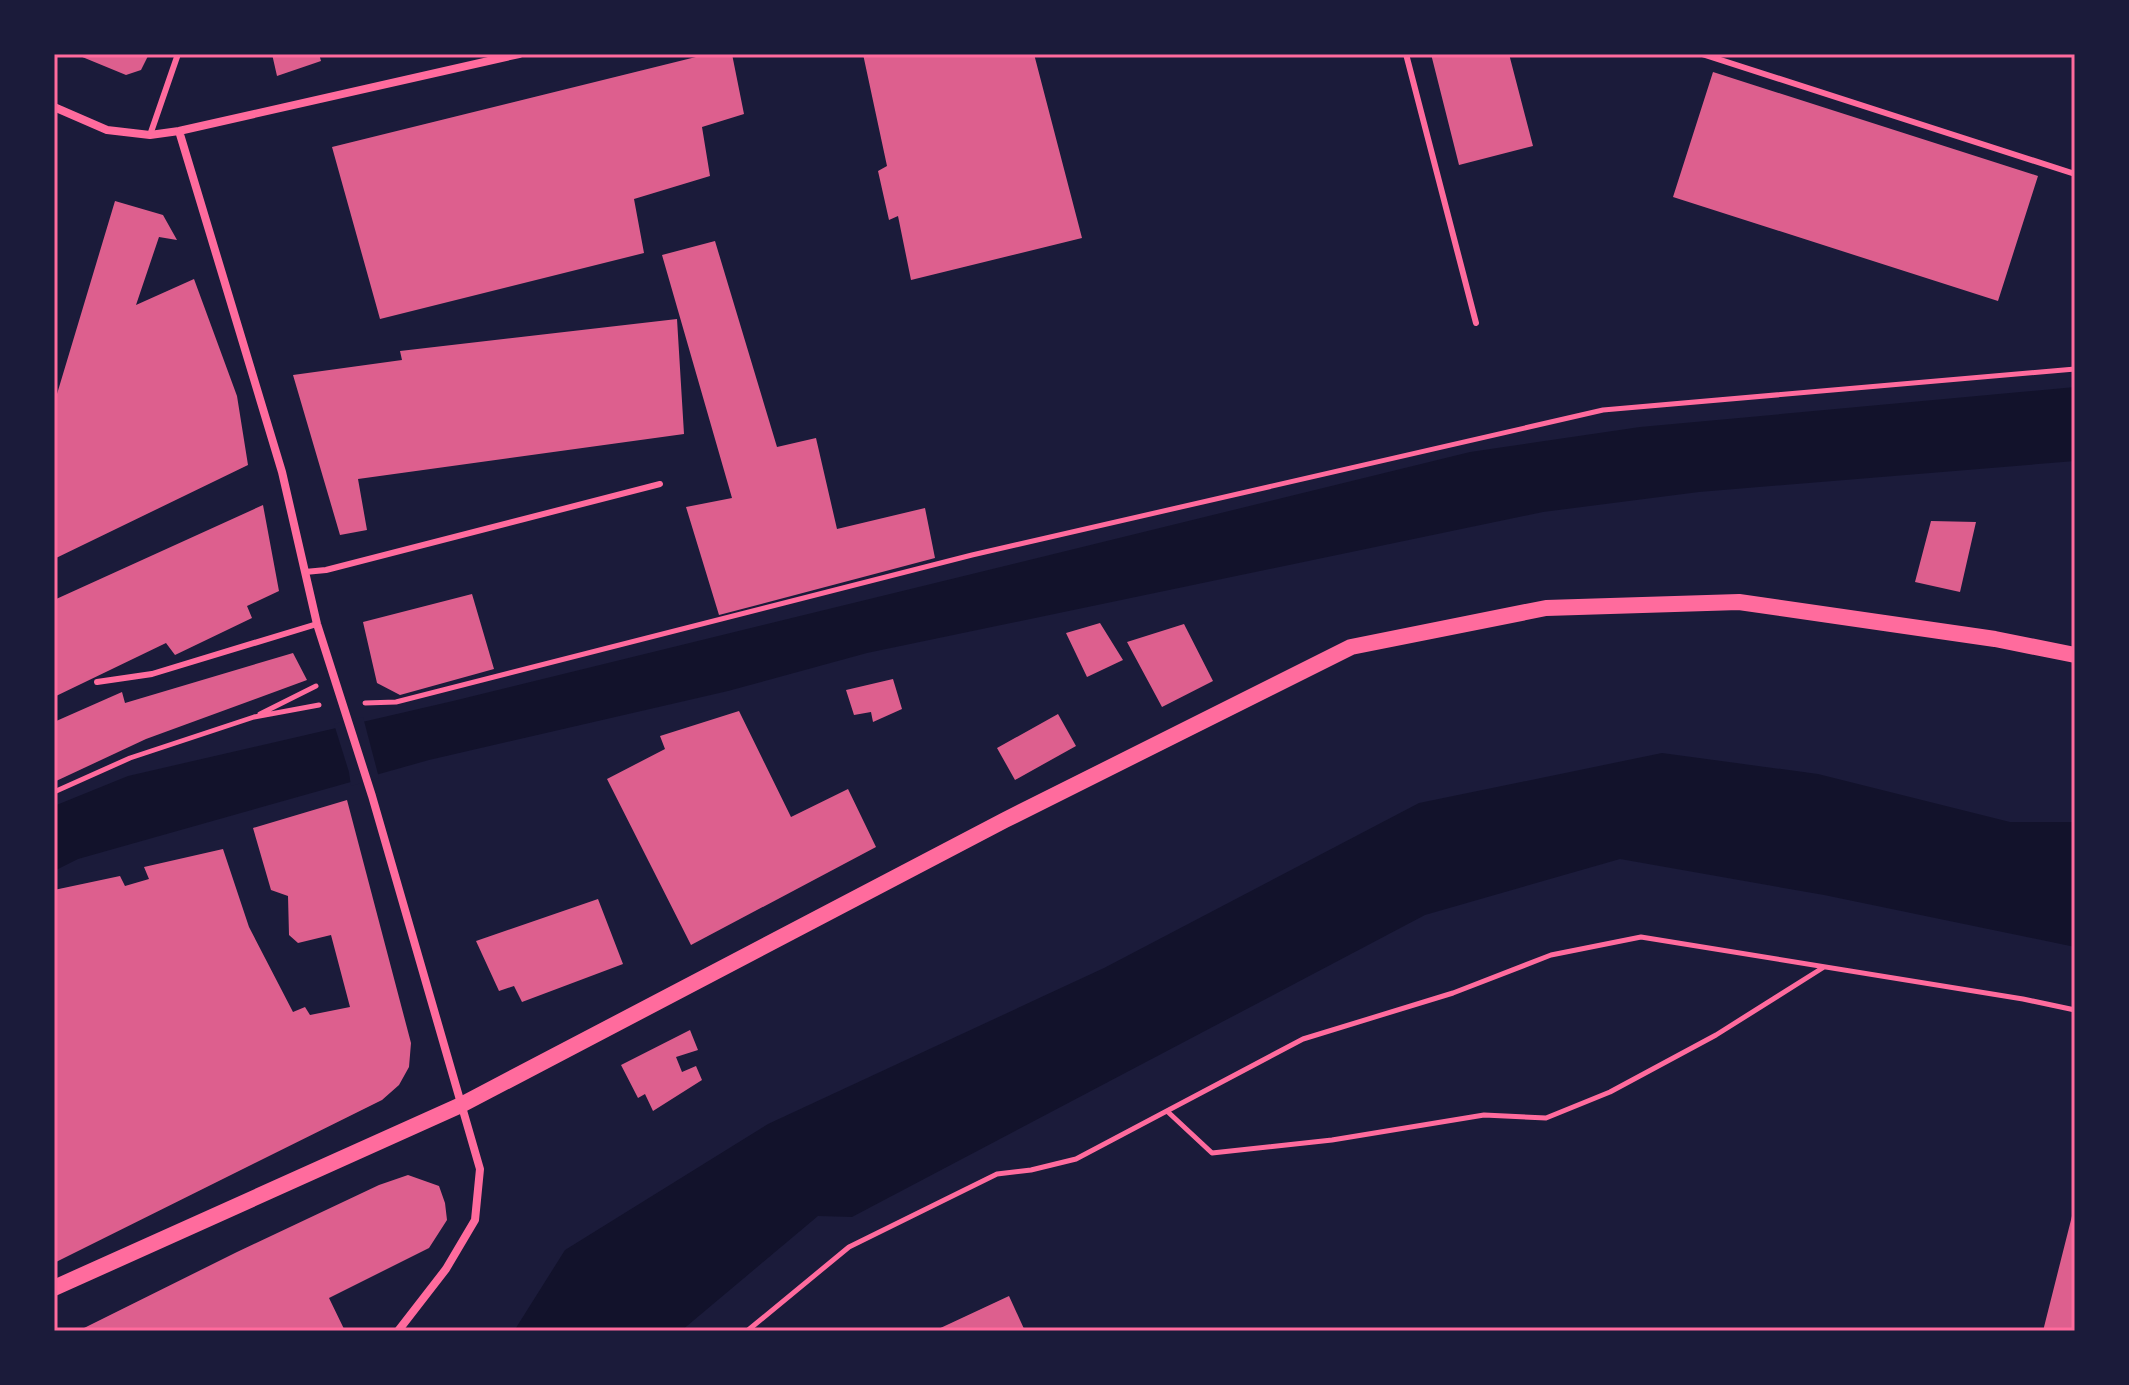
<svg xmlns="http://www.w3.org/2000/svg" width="2129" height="1385" viewBox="0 0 2129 1385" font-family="'Zilla Slab',serif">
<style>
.water{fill:#12122b}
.pier{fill:#1b1b3a}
.building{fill:#dd5f8e}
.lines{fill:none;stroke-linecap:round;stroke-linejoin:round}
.path{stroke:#ff6b9d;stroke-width:5}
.service{stroke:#ff6b9d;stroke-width:6}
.minor{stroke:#ff6b9d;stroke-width:8}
.secondary{stroke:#ff6b9d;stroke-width:16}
.neatline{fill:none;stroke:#ff6b9d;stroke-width:3}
</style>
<rect width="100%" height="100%" fill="#1b1b3a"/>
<path class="water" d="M 2075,387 L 2075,461 L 1699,492 L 1543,512 L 867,653 L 728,691 L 429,760 L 78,859 L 54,871 L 54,806 L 128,776 L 453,701 L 1470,452 L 1640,427 Z
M 1662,753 L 1818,774 L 2010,822 L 2075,822 L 2075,947 L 1824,895 L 1620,859 L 1425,915 L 852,1217 L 818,1216 L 681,1331 L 514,1331 L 565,1250 L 768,1124 L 1104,968 L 1419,803 Z"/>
<path class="pier" d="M 363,717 L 379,778 L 351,786 L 349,772 L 334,724 Z"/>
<path class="building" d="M 75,54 L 149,54 L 141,70 L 126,75 Z
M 272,54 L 319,54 L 321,61 L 277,76 Z
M 708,54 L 732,54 L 744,114 L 702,127 L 710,176 L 634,199 L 644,253 L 380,319 L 332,147 Z
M 863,54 L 1034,54 L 1082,238 L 911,280 L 898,216 L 889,220 L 878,171 L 887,166 Z
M 1431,54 L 1509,54 L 1533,146 L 1459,165 Z
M 1713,72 L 2038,176 L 1998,301 L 1673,197 Z
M 115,201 L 163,215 L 177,240 L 159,237 L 136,305 L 194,279 L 237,396 L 248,465 L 54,559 L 54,404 Z
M 715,241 L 777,447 L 816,438 L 837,529 L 925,508 L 935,558 L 719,615 L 686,507 L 732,498 L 662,255 Z
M 677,319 L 684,434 L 358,479 L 367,530 L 340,535 L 293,375 L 402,360 L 400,351 Z
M 263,505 L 279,591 L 247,606 L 252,618 L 175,655 L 166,643 L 54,697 L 54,600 Z
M 1931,521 L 1976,522 L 1960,592 L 1915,582 Z
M 472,594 L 494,669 L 400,695 L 377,683 L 363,622 Z
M 1100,623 L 1123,660 L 1087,677 L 1066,633 Z
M 1184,624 L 1213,681 L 1162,707 L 1127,642 Z
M 293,653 L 307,680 L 146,739 L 54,782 L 54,722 L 122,692 L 125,703 Z
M 893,679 L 902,709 L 873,722 L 871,712 L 854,715 L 846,690 Z
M 739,711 L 791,817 L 848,789 L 876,847 L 691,945 L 607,779 L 665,749 L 660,736 Z
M 1058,714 L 1076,746 L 1015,780 L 997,748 Z
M 347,800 L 411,1043 L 409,1067 L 399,1085 L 382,1100 L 54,1263 L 54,890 L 120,876 L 125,886 L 149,879 L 144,867 L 223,849 L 249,927 L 293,1012 L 305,1007 L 310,1015 L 350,1007 L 331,935 L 298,943 L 289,935 L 288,896 L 271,890 L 253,828 Z
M 598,899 L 623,964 L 522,1002 L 514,986 L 499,991 L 476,941 Z
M 690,1030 L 698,1050 L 676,1057 L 682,1072 L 696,1066 L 702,1080 L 653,1111 L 645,1094 L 638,1098 L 621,1065 Z
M 408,1175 L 439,1186 L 445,1203 L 447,1220 L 429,1248 L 329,1298 L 345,1331 L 78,1331 L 237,1252 L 379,1185 Z
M 2074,1208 L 2075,1331 L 2043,1331 Z
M 1009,1296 L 1025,1331 L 934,1331 Z"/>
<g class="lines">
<path class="path" d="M 365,703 L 396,702 L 972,555 L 1603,410 L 2075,369
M 260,714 L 316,686
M 54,792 L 130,758 L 254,717 L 319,705
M 1168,1112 L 1212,1153 L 1332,1140 L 1484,1115 L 1546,1118 L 1610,1092 L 1716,1035 L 1824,967
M 747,1331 L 849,1247 L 997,1174 L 1031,1170 L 1076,1159 L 1303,1039 L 1453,993 L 1551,955 L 1641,937 L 2023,999 L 2075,1010"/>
<path class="service" d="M 1406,54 L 1476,323
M 1702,54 L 2075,174
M 150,135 L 178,54
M 305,572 L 326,570 L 660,484
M 97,682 L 152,674 L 317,624"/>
<path class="minor" d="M 54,107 L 107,130 L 150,135 L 179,131 L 519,54
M 179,131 L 282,472 L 317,624 L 372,796 L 480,1169 L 475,1220 L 446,1269 L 398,1331"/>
<path class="secondary" d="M 54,1288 L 461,1105 L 1005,820 L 1351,647 L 1546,608 L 1739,602 L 1995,639 L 2075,655"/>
</g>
<rect width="2129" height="1385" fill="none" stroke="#1b1b3a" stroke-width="112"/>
<rect x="56" y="56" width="2017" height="1273" class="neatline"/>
</svg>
